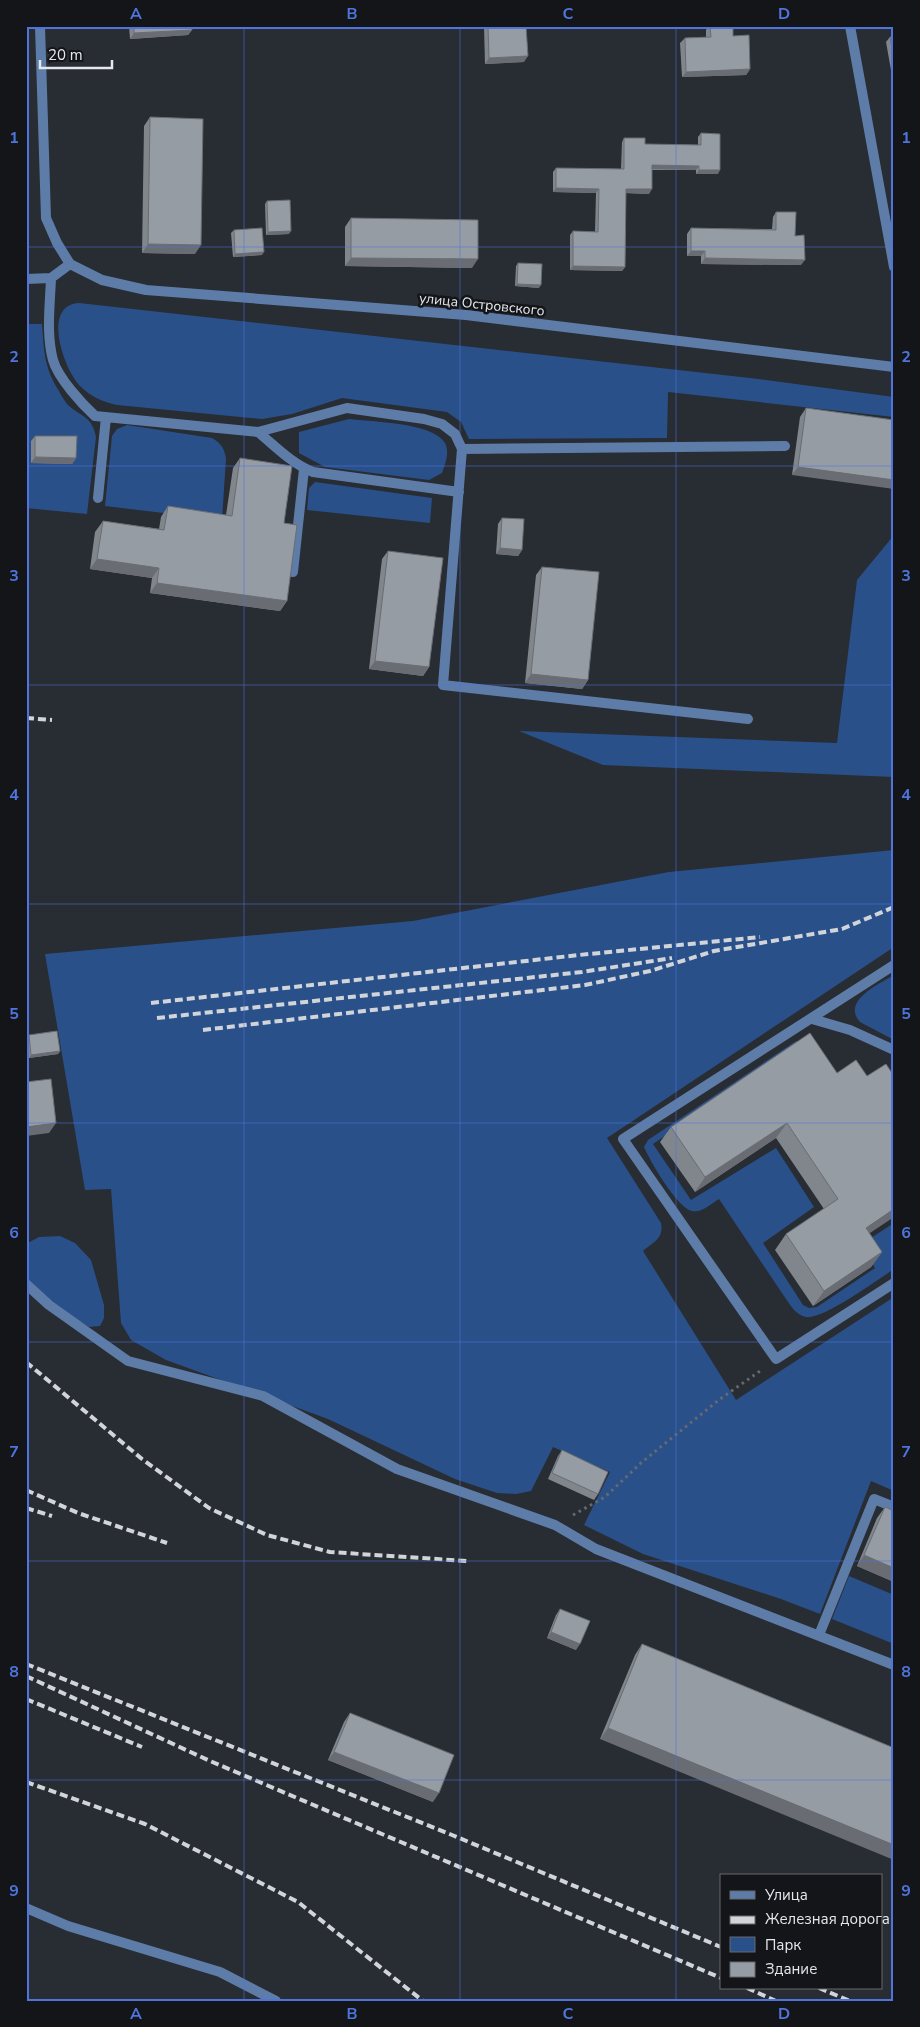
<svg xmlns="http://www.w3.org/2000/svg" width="920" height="2027" viewBox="0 0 920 2027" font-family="'Nunito Sans',sans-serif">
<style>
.green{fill:#2a508a}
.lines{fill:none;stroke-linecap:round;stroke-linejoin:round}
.path{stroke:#666a70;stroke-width:3;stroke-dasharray:2.5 4;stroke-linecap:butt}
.service{stroke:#5e7ca8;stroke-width:10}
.minor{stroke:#5e7ca8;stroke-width:10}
.rail{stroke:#d1d4d9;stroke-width:4;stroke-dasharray:8 4;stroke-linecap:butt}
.wall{fill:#81868d}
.shaded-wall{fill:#696d73}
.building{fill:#969ca4;stroke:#696d73}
.grid{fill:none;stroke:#4f74dd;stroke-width:1;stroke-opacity:0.55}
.labels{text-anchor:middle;stroke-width:5;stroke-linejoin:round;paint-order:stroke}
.street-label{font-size:14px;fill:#e4e7ec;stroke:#131518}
.neatline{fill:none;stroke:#4f74dd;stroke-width:2}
.grid-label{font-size:16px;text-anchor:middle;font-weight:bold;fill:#4f74dd}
</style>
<rect width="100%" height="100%" fill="#282c33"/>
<path class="green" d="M 79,303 L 750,378 L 894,397 L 894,417 L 668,392 L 667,438 L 469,439 L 461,422 L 447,412 L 342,398 L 292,414 L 262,419 L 117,405 C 103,402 91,397 80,386 C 64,370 41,305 79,303 Z
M 26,324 L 42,324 C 44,350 44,368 59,391 C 61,395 64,400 67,404 C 80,417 92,415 96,437 L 87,514 L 26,508 Z
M 349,419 C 372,422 432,422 445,443 C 450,453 445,464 442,473 L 429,480 L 325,467 L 299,453 L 299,432 Z
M 127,425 L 212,438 C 221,443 224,448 226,458 L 222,520 L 105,506 L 112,436 L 117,429 Z
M 315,482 L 432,498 L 430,523 L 307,510 L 309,488 Z
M 894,535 L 894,777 L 603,765 L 519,731 L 837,743 L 857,580 Z
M 894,850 L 894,947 L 607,1138 L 661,1223 C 664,1239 653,1242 643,1251 L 736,1400 L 894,1297 L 894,1491 L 871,1481 L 820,1614 L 781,1599 L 643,1554 L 584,1525 L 610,1472 L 553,1447 L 531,1491 L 516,1494 L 497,1493 L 455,1479 L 328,1419 L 166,1360 L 131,1340 L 121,1323 L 111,1189 L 85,1190 L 45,954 L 413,921 L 669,872 Z
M 894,975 L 894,1040 L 860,1022 C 841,1001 879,984 894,975 Z
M 796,1041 L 799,1045 L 653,1144 L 691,1200 L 776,1148 L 814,1207 L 763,1243 L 803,1305 L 809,1308 L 817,1307 L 875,1268 L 860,1245 L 894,1223 L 894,1269 C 877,1280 823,1320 806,1317 C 796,1315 791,1306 786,1299 L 719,1199 C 711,1204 702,1213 692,1211 C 677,1208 650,1161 644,1147 L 648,1140 Z
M 60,1236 L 75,1243 L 91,1260 L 104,1305 L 104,1318 L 100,1326 L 89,1327 L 59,1308 L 26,1279 L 26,1244 L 39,1237 Z
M 849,1576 L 894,1595 L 894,1644 L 832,1619 Z"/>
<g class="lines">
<path class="path" d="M 573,1515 L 605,1497 L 642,1462 L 720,1399 L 763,1369"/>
<path class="service" d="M 51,278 C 50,305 46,334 53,360 C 58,378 82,404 95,416 L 258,432 L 347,408 L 424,419 L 442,424 L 455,434 L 462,449 L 443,685 L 748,719
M 26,279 L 51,278 L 70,264
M 258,432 C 275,446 292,464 313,472 L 459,492
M 462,449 L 785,446
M 98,498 L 106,417
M 293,572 L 304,469
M 894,965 L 623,1139 L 776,1359 L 894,1283
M 812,1019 L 850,1030 L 894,1050
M 26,1284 L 49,1305 L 128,1361 L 263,1396 L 397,1469 L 555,1525 L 596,1549 L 894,1665
M 819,1635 L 874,1499 L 894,1507"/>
<path class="minor" d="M 40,26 L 46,218 L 57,243 L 70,264 L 102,280 L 146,290 L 466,315 L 894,367
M 850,26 L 894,267
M 26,1908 L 68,1926 L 220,1972 L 276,2001"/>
<path class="rail" d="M 26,718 L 52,720
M 151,1003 L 579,955 L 760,937
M 157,1018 L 582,972 L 672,958
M 203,1030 L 585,985 L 650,971 L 714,951 L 842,929 L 894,907
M 26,1362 L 142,1459 L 209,1508 L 267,1535 L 330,1552 L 467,1561
M 26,1490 L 78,1513 L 167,1543
M 26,1508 L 52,1516
M 26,1664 L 452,1835 L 721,1947
M 26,1676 L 210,1761 L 721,1978
M 26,1699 L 142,1747
M 26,1782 L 145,1824 L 298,1902 L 423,2001
M 747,1988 L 776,2001
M 819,1988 L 850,2001"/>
</g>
<path class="wall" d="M 129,26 L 191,26 L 192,30 L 188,35 L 130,39 Z
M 484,26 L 526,26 L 524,62 L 485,64 Z
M 708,26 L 733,26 L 733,36 L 750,69 L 746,75 L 682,77 L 680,43 L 685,38 L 706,37 L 706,30 Z
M 890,37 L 894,37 L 894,87 L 886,42 Z
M 150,117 L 195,254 L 142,253 L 144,126 Z
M 701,133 L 718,174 L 696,174 L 696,170 L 652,170 L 649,194 L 626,193 L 625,267 L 622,271 L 570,270 L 570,235 L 573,231 L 595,232 L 596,193 L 553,192 L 553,172 L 556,168 L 621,169 L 622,142 L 624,138 L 645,144 L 698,145 L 698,137 Z
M 267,201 L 289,234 L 266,235 L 265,204 Z
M 776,212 L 795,236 L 801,265 L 701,264 L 701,256 L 687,256 L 687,234 L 691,228 L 772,229 L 773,217 Z
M 351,218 L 472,268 L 345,266 L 345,227 Z
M 234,230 L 262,255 L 233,257 L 231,233 Z
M 518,263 L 539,288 L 515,286 L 516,266 Z
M 806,408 L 894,420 L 792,475 L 800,417 Z
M 35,436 L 76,458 L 72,464 L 31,463 L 31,441 Z
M 240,458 L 284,523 L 287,601 L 280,611 L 150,593 L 152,578 L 90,569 L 95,532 L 103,521 L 159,529 L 161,517 L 168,506 L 226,515 L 233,468 Z
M 502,518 L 522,550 L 518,556 L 496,554 L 498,524 Z
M 388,551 L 429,667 L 423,676 L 369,669 L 382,559 Z
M 542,567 L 588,680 L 582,689 L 525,683 L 536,575 Z
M 29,1035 L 60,1051 L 58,1054 L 29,1058 L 27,1038 Z
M 837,1073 L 867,1076 L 869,1233 L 882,1252 L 871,1267 L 813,1306 L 775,1250 L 786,1234 L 824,1209 L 776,1138 L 695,1192 L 660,1142 L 671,1127 Z
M 562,1450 L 598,1494 L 594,1500 L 548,1479 L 558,1456 Z
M 885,1507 L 894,1582 L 857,1566 L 877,1518 Z
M 560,1609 L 576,1650 L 547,1638 L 556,1615 Z
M 642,1644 L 894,1748 L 600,1739 L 635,1655 Z
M 350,1713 L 433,1802 L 328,1760 L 344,1722 Z"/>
<path class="shaded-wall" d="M 192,30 L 188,35 L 130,39 L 134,33 Z
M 528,56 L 524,62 L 485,64 L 489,58 Z
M 750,69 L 746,75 L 682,77 L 686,72 Z
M 652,165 L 699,166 L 696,170 L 649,169 Z
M 699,170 L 720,170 L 718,174 L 696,174 Z
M 556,188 L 599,189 L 596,193 L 553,192 Z
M 626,189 L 652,189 L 649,194 L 623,193 Z
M 291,231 L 289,234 L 266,235 L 268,232 Z
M 148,244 L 201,245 L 195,254 L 142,253 Z
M 691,251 L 705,251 L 701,256 L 687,256 Z
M 264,252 L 262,255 L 233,257 L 235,254 Z
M 351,258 L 478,259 L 472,268 L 345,266 Z
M 705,258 L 805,260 L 801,265 L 701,264 Z
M 573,266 L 625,267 L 622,271 L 570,270 Z
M 517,284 L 541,285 L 539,288 L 515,286 Z
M 35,457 L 76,458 L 72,464 L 31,463 Z
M 798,467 L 894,480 L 894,489 L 792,475 Z
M 500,548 L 522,550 L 518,556 L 496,554 Z
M 97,559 L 159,568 L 152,578 L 90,569 Z
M 157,583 L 287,601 L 280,611 L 150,593 Z
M 375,661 L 429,667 L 423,676 L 369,669 Z
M 531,674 L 588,680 L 582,689 L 525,683 Z
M 60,1051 L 58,1054 L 29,1058 L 31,1055 Z
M 56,1123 L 49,1133 L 26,1136 L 26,1127 Z
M 787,1123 L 776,1138 L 695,1192 L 705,1177 Z
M 894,1209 L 894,1217 L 855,1243 L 866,1228 Z
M 882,1252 L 871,1267 L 813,1306 L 824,1291 Z
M 864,1555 L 894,1568 L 894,1582 L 857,1566 Z
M 551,1632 L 580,1644 L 576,1650 L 547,1638 Z
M 608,1728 L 894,1845 L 894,1860 L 600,1739 Z
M 334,1752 L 439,1793 L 433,1802 L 328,1760 Z"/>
<path class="building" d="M 134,26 L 191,26 L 192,30 L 134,33 Z
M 488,26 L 526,26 L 528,56 L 489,58 Z
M 710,26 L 733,26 L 733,36 L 749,35 L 750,69 L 686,72 L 685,38 L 711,37 Z
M 890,37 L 894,37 L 894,60 Z
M 150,117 L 203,119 L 201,245 L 148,244 Z
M 701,133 L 720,134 L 720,170 L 699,170 L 699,166 L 652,165 L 652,189 L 626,189 L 625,267 L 573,266 L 573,231 L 598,232 L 599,189 L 556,188 L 556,168 L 624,169 L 624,138 L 645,138 L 645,144 L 701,145 Z
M 290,200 L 291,231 L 268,232 L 267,201 Z
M 776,212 L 796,212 L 795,236 L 804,235 L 805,260 L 705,258 L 705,251 L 691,251 L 691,228 L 776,230 Z
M 351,218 L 478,220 L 478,259 L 351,258 Z
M 262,228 L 264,252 L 235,254 L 234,230 Z
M 518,263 L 542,264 L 541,285 L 517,284 Z
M 806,408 L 894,420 L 894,480 L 798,467 Z
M 35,436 L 77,436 L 76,458 L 35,457 Z
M 240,458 L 292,466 L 284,523 L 297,525 L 287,601 L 157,583 L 159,568 L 97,559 L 103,521 L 164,530 L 168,506 L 232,516 Z
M 502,518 L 524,519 L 522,550 L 500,548 Z
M 388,551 L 443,558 L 429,667 L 375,661 Z
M 542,567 L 599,572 L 588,680 L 531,674 Z
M 57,1031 L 60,1051 L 31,1055 L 29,1035 Z
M 810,1033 L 837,1073 L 856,1060 L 867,1076 L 886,1064 L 894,1076 L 894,1209 L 866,1228 L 882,1252 L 824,1291 L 786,1234 L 838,1199 L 787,1123 L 705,1177 L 671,1127 Z
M 51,1079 L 56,1123 L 26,1127 L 26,1082 Z
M 562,1450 L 608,1472 L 598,1494 L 552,1473 Z
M 885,1507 L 894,1511 L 894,1568 L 864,1555 Z
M 560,1609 L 590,1621 L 580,1644 L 551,1632 Z
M 642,1644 L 894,1748 L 894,1845 L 608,1728 Z
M 350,1713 L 454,1755 L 439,1793 L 334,1752 Z"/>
<path class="grid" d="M 244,26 L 244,2001M 460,26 L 460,2001M 676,26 L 676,2001M 26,247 L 894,247M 26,466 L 894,466M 26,685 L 894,685M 26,904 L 894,904M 26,1123 L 894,1123M 26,1342 L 894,1342M 26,1561 L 894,1561M 26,1780 L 894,1780"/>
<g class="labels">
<g class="street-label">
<text transform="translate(482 304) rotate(6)" y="5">улица Островского</text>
</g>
</g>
<rect width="920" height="2027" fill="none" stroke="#131518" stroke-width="55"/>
<rect x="720" y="1874" width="162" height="115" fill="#131518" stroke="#67696d"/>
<rect x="730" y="1891" width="25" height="8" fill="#5e7ca8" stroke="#67696d"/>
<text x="765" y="1900" font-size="15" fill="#e4e7ec">Улица</text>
<rect x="730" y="1916" width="25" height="8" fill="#d1d4d9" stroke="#67696d"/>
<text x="765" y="1924" font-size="15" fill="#e4e7ec">Железная дорога</text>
<rect x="730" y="1937" width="25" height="15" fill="#2a508a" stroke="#67696d"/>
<text x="765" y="1950" font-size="15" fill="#e4e7ec">Парк</text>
<rect x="730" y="1962" width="25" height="15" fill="#969ca4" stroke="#67696d"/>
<text x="765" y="1974" font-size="15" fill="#e4e7ec">Здание</text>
<path d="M40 60v8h72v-8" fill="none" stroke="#e4e7ec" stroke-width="2.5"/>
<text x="48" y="60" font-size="15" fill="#e4e7ec" stroke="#131518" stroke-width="4" paint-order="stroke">20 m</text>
<rect x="28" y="28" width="864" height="1972" class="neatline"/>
<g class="grid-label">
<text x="136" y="19">A</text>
<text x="352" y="19">B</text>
<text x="568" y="19">C</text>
<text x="784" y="19">D</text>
<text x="14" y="143">1</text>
<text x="906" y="143">1</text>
<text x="14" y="362">2</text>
<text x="906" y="362">2</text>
<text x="14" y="581">3</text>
<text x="906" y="581">3</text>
<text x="14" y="800">4</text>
<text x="906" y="800">4</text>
<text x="14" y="1019">5</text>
<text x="906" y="1019">5</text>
<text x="14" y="1238">6</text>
<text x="906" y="1238">6</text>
<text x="14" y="1457">7</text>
<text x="906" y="1457">7</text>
<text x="14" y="1677">8</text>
<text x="906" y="1677">8</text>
<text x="14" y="1896">9</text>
<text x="906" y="1896">9</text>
<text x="136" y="2019">A</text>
<text x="352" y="2019">B</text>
<text x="568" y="2019">C</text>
<text x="784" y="2019">D</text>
</g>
</svg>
